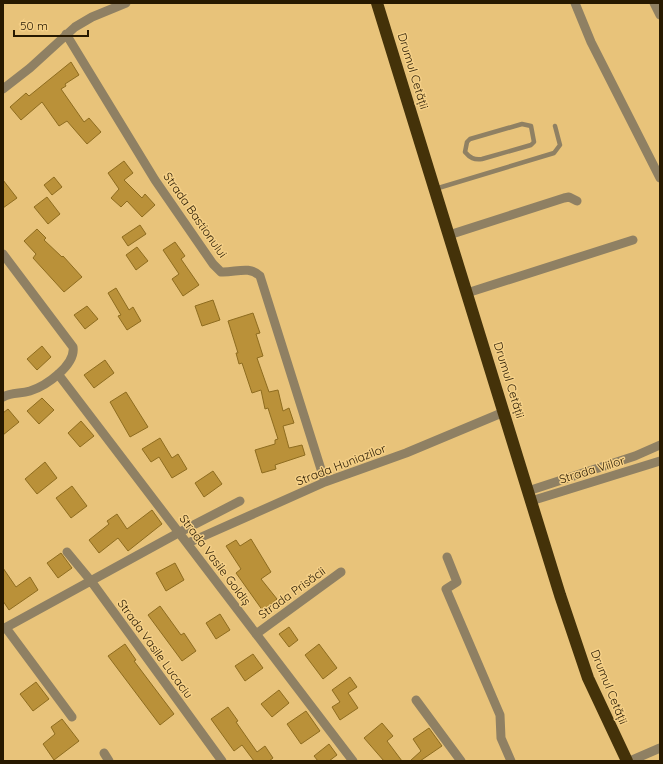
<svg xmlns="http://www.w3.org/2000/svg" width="663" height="764" viewBox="0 0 663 764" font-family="Quicksand,sans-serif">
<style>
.building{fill:#ba9139;stroke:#8e6c1f}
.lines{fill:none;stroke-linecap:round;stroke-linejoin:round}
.lane{stroke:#8f8063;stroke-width:4.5}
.street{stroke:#8f8063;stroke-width:9}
.highway{stroke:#443209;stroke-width:12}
.labels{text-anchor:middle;stroke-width:3;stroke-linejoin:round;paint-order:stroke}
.street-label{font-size:12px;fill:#271900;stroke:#f5d087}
</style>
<rect width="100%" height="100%" fill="#e8c37a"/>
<path class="building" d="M 71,62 L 79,75 L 65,84 L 66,86 L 61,89 L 84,122 L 89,118 L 101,132 L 87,144 L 67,121 L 59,126 L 42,102 L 21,120 L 10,107 L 26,93 L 29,96 Z
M 124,161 L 133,173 L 124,180 L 142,198 L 145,194 L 155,205 L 142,217 L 127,201 L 121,207 L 111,198 L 119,189 L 108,173 Z
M 54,177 L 62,187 L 52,195 L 44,185 Z
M 3,180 L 17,198 L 3,208 Z
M 47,197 L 60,214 L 48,224 L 34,207 Z
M 140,225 L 146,234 L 128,246 L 122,237 Z
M 37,229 L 46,238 L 44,240 L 62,257 L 63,256 L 82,277 L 64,292 L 33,258 L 36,254 L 24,241 Z
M 175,242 L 185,256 L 181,259 L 199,285 L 183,296 L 172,279 L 179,274 L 163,250 Z
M 137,247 L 148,261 L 136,270 L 126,255 Z
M 116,288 L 129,310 L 133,307 L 141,321 L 127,330 L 118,316 L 121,315 L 108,293 Z
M 213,300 L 220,320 L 202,326 L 195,306 Z
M 87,306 L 98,319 L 85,329 L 74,315 Z
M 253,313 L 260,333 L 256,334 L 263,356 L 257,358 L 269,392 L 278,390 L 283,411 L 289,408 L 294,423 L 283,426 L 289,448 L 302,445 L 305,455 L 275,465 L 276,469 L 262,473 L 255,450 L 275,444 L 275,440 L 278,439 L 268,408 L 265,409 L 261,390 L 252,393 L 242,363 L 239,364 L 236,353 L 238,353 L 228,321 Z
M 42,346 L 51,357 L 37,370 L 27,359 Z
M 105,360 L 114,373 L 94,388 L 84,375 Z
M 126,392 L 148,427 L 130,437 L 110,402 Z
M 42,398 L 54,410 L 39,424 L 27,411 Z
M 8,409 L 19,422 L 3,435 L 3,413 Z
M 81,421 L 94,436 L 80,447 L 68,433 Z
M 160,438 L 172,458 L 178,454 L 187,469 L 172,478 L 159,457 L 151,462 L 142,449 Z
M 45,462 L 57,478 L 37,494 L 25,479 Z
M 213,471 L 222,484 L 204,497 L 195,483 Z
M 72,486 L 87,506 L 71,518 L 56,498 Z
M 152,510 L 162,524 L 128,551 L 118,538 L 99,553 L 89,540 L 109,524 L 107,521 L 117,514 L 127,529 Z
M 251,539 L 271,572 L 261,579 L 277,599 L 263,611 L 236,573 L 241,569 L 226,546 L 236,540 L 240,546 Z
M 61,553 L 72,568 L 58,578 L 47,563 Z
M 175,563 L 184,580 L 166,591 L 156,573 Z
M 3,568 L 16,587 L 30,577 L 38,590 L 9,610 L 3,601 Z
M 160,606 L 181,635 L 184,633 L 196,651 L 182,661 L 148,615 Z
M 220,614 L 230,630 L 216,639 L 206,623 Z
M 289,627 L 298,640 L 289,647 L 279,634 Z
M 125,644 L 136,660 L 134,661 L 174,714 L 160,725 L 108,656 Z
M 319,644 L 337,668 L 323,679 L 305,655 Z
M 253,654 L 263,668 L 245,681 L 235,666 Z
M 350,677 L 357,687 L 348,693 L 358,708 L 340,720 L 332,707 L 340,702 L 332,690 Z
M 36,682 L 49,699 L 33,711 L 20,694 Z
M 279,690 L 289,703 L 272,717 L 261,704 Z
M 228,707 L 238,721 L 236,722 L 257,752 L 265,746 L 273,758 L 269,761 L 254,761 L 242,745 L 234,751 L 211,719 Z
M 306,711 L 320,731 L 301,744 L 287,724 Z
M 62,719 L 79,741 L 54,760 L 43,744 L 55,734 L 51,727 Z
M 382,723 L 393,736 L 387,741 L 402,761 L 384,761 L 364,738 Z
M 429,728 L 442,746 L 420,761 L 410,761 L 421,751 L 413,739 Z
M 329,744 L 337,755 L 329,761 L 318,761 L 314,756 Z"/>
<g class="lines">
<path class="lane" d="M 522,124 L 531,126 L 534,142 L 531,145 L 482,159 C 474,160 470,158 465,152 L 467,142 L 470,139 Z
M 435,189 L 554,153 L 560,145 L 555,126"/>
<path class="street" d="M 575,3 L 591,42 L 660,178
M 654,3 L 660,15
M 66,34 L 155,180 L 213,264 L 221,272 C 235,273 249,265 260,276 L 325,482
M 3,89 L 30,68 L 75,27 L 92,17 L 126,3
M 449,235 L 564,198 L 569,197 L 577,201
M 3,254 L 73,347 C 76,365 46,386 30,391 C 20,394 12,392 3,397
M 467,293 L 633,240
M 58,374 L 353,761
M 528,491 L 635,456 L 660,445
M 531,501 L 660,461
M 188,543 L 325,482 L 406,453 L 504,412
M 67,552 L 91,581 L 222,761
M 447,557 L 457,582 L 446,589 L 500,715 L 501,738 L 511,761
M 6,628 L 72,717
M 3,629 L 180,532 L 240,501
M 256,634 L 341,572
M 416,700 L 461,761
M 104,753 L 109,761
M 630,761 L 660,748"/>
<path class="highway" d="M 377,3 L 560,595 L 588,678 L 627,761"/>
</g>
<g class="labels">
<g class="street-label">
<text transform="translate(413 71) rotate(73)" y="4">Drumul Cetății</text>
<text transform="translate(195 215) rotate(55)" y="4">Strada Bastionului</text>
<text transform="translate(509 380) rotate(73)" y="4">Drumul Cetății</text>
<text transform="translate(341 465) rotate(-21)" y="4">Strada Huniazilor</text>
<text transform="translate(592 470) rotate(-17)" y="4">Strada Viilor</text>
<text transform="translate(215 560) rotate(53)" y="4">Strada Vasile Goldiș</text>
<text transform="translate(292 593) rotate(-36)" y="4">Strada Prisăcii</text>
<text transform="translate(155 649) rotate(54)" y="4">Strada Vasile Lucaciu</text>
<text transform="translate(609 687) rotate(68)" y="4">Drumul Cetății</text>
</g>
</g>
<rect width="663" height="764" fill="none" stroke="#271900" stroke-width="8"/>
<path d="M14 30v6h74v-6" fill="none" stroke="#271900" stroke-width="2"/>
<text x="20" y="30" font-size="12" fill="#271900" stroke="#f5d087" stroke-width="3" paint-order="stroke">50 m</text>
</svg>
